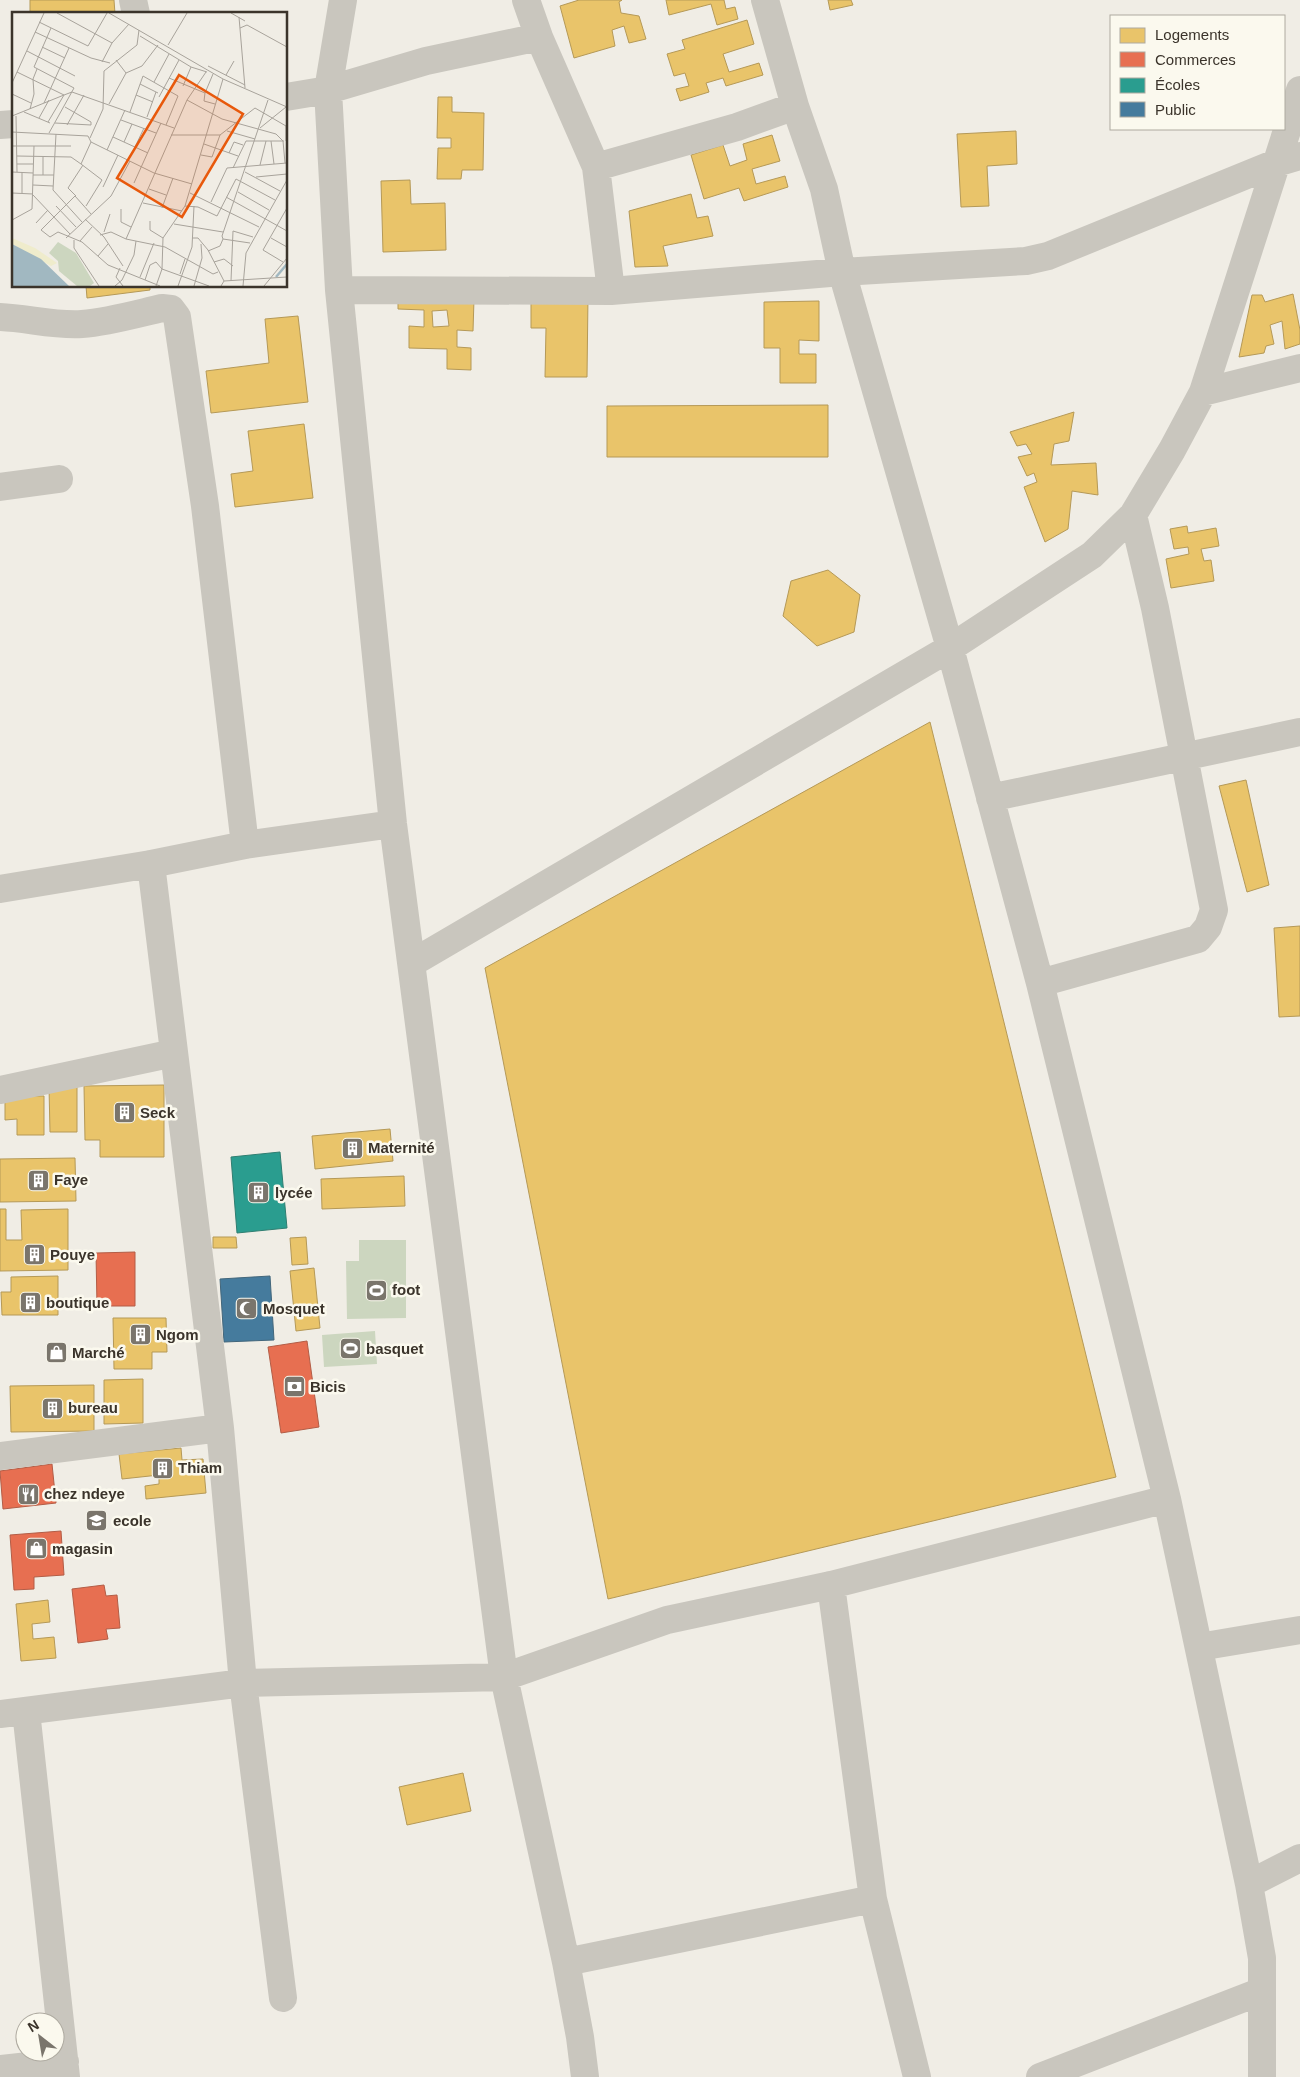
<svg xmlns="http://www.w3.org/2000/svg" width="1300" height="2077" viewBox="0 0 1300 2077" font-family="Arial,sans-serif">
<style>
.green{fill:#ccd6bf}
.homes{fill:#e9c46a;stroke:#b59957;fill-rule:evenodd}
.shops{fill:#e76f51;stroke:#b35d46}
.schools{fill:#2a9d8f;stroke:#2f7e71}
.public{fill:#457b9d;stroke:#42667b}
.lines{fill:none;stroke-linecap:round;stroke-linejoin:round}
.street{stroke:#c9c6be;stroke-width:28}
.labels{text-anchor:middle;stroke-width:5;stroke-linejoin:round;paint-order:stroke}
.poi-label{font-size:15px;font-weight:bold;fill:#3b342b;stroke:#fbf9ee;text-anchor:start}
.inset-river{fill:none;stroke:#a1b8c1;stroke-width:2.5}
.inset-road{fill:none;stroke:#a8a39b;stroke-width:1}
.view{fill:#e8590c;fill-opacity:0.15;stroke:#e8590c;stroke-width:2.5}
.inset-edge{fill:none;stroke:#3b342b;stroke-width:2.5}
</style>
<rect width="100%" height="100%" fill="#f0ede5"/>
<path class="green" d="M 359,1240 L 406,1240 L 406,1318 L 347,1319 L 346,1261 L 359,1261 Z
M 375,1331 L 377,1364 L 324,1367 L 322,1335 Z"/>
<path class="homes" d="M 30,0 L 114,0 L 115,14 L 30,14 Z
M 579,0 L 622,0 L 619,2 L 621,13 L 639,16 L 646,39 L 629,43 L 624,26 L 612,30 L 615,46 L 574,58 L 560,6 Z
M 666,0 L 724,0 L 726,9 L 735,7 L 738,19 L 717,25 L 711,4 L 669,15 Z
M 828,0 L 851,0 L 853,5 L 830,10 Z
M 747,20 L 754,44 L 723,54 L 729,72 L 759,63 L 763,75 L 726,86 L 723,78 L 706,83 L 709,92 L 680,101 L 676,89 L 689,86 L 685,73 L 674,76 L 667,54 L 685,49 L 682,40 Z
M 438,97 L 452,97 L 452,112 L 484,113 L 483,170 L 462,170 L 461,179 L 437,179 L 438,148 L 451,148 L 451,138 L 437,138 Z
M 1016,131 L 1017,164 L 987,166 L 989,206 L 961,207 L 957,134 Z
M 772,135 L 780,161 L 752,169 L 756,184 L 785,176 L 788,187 L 744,201 L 739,188 L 704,199 L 691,155 L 723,145 L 730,166 L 747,160 L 743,144 Z
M 410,180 L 411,204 L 445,203 L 446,250 L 383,252 L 381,181 Z
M 691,194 L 697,218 L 708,216 L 713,236 L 663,246 L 668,266 L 635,267 L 629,211 Z
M 86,286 L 150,286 L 150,290 L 87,298 Z
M 1293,294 L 1300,330 L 1300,344 L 1285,349 L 1282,321 L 1270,325 L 1274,344 L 1266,346 L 1264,353 L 1239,357 L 1252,295 L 1262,295 L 1265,302 Z
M 398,296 L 474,299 L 473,331 L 457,330 L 457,347 L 471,348 L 471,370 L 447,369 L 447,349 L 409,348 L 409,326 L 424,327 L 424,310 L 398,309 ZM 447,310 L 449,326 L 433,327 L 432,311 Z
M 531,296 L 588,296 L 587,377 L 545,377 L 546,328 L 531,328 Z
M 819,301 L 819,341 L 799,340 L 799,354 L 816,354 L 816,383 L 780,383 L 780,348 L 764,348 L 764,302 Z
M 298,316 L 308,402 L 211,413 L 206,371 L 269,363 L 265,319 Z
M 828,405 L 828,457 L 607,457 L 607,406 Z
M 1074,412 L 1069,441 L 1054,444 L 1051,465 L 1096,463 L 1098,495 L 1072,491 L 1068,529 L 1045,542 L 1024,487 L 1037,482 L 1034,473 L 1027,476 L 1018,457 L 1032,454 L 1026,444 L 1017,446 L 1010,432 Z
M 304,424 L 313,498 L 235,507 L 231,474 L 253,471 L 248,431 Z
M 1187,526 L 1188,533 L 1216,528 L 1219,546 L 1201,549 L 1204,561 L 1211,560 L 1214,581 L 1171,588 L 1166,559 L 1189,554 L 1188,547 L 1174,549 L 1170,529 Z
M 828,570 L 860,595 L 854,632 L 817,646 L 783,616 L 791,581 Z
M 930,722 L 1116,1477 L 608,1599 L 485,968 Z
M 1246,780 L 1269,885 L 1247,892 L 1219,786 Z
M 1300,926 L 1300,1016 L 1279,1017 L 1274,928 Z
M 164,1085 L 164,1157 L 100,1157 L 100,1140 L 85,1140 L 84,1086 Z
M 77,1086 L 77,1132 L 50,1132 L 49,1087 Z
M 5,1096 L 44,1096 L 44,1135 L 17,1135 L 17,1119 L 5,1120 Z
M 390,1129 L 393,1161 L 315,1169 L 312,1136 Z
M 75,1158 L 76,1201 L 0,1202 L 0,1159 Z
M 404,1176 L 405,1206 L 322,1209 L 321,1179 Z
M 0,1209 L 6,1209 L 6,1240 L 22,1240 L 21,1210 L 68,1209 L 68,1270 L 0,1271 Z
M 213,1237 L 236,1237 L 237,1248 L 213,1248 Z
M 306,1237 L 308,1264 L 292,1265 L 290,1238 Z
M 314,1268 L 320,1328 L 296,1331 L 290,1271 Z
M 58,1276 L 58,1315 L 2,1315 L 1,1292 L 11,1292 L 11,1277 Z
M 113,1318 L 166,1318 L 167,1352 L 152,1352 L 152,1369 L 114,1369 Z
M 143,1379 L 143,1423 L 104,1424 L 104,1380 Z
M 94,1385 L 94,1431 L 11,1432 L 10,1386 Z
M 181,1448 L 182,1460 L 203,1459 L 206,1493 L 146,1499 L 145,1486 L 159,1484 L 159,1475 L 122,1479 L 119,1454 Z
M 48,1600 L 50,1622 L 32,1624 L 33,1639 L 54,1637 L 56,1658 L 21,1661 L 16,1604 Z
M 463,1773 L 471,1811 L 407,1825 L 399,1787 Z"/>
<path class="shops" d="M 135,1252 L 135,1306 L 97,1306 L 96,1253 Z
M 307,1341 L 319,1427 L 281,1433 L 268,1347 Z
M 52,1464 L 56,1503 L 3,1509 L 0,1471 Z
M 61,1531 L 64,1575 L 34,1577 L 34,1589 L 14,1590 L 10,1535 Z
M 104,1585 L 106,1596 L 117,1595 L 120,1628 L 106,1629 L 108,1639 L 78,1643 L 72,1589 Z"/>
<path class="schools" d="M 280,1152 L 287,1228 L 237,1233 L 231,1157 Z"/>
<path class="public" d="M 270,1276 L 274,1340 L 224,1342 L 220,1279 Z"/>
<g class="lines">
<path class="street" d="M 133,0 L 136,14
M 343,0 L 328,90 L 339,290 L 393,824 L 504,1677 L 566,1962 L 580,2037 L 585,2077
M 526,0 L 539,37
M 765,0 L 795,106 L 824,189 L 842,272 L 950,648 L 1040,983 L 1167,1499 L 1249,1884 L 1262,1958 L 1262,2077
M 286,97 L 328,90 L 426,61 L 539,37 L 596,167 L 737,127 L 795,106
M 0,125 L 14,124
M 596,167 L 611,291
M 339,290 L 611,291 L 842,272 L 1026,261 L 1048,256 L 1276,163 L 1300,156
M 0,317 C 27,318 55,326 82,324 C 108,322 136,314 162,308 L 171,309 L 177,317 L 205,506 L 245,845
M 1203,392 L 1300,368
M 0,487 L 59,479
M 990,798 L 1300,732
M 151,864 L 220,1428 L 243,1683 L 283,1998
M 0,889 L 151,864 L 245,845 L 393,824
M 412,963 L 950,648 L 1092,555 L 1133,515 L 1172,450 L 1203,392 L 1300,90
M 1040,983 L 1198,939 L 1208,927 L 1214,910 L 1155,608 L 1133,515
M 0,1090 L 174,1053
M 0,1456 L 220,1428
M 831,1585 L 873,1899 L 917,2077
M 1199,1647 L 1300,1630
M 26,1711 L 66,2077
M 0,1714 L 243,1683 L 504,1677 L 667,1620 L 831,1585 L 1167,1499
M 1249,1884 L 1300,1858
M 566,1962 L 873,1899
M 0,2069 L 65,2062
M 1040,2077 L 1262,1991"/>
</g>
<defs>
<symbol id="building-square" viewBox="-11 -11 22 22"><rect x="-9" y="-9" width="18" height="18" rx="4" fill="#7a756c" stroke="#fbf9ee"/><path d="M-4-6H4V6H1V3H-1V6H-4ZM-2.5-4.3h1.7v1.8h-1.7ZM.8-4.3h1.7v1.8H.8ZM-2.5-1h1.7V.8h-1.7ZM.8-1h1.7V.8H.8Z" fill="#fff"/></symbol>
<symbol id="stadium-square" viewBox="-11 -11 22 22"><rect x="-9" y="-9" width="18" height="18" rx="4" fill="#7a756c" stroke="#fbf9ee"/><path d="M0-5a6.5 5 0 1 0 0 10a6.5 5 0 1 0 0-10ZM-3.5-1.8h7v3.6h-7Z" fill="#fff"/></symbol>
<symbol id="mosque-square" viewBox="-11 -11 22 22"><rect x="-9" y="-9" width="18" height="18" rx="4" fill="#7a756c" stroke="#fbf9ee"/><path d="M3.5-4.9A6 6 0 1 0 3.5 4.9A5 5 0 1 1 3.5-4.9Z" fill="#fff"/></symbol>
<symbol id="shop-square" viewBox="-11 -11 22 22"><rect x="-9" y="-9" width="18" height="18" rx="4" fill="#7a756c" stroke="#fbf9ee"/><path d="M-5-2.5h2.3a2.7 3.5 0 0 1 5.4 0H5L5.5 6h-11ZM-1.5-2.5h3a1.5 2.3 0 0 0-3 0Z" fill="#fff"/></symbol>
<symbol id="bank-square" viewBox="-11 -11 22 22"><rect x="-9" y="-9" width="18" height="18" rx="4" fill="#7a756c" stroke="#fbf9ee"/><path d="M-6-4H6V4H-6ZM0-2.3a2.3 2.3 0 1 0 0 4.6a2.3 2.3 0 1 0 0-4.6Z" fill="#fff"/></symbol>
<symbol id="restaurant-square" viewBox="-11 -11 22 22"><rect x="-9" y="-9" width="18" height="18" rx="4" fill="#7a756c" stroke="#fbf9ee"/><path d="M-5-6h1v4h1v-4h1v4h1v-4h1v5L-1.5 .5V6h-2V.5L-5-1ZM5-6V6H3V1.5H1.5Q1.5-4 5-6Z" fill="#fff"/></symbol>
<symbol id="school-square" viewBox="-11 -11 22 22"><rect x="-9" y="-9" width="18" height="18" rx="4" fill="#7a756c" stroke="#fbf9ee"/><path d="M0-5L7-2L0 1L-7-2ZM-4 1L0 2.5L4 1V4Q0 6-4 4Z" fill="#fff"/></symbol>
</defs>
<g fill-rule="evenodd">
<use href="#building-square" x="112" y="1100" width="25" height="25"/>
<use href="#building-square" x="340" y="1136" width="25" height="25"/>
<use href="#building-square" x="26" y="1168" width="25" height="25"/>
<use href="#building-square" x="246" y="1180" width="25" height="25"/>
<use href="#building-square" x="22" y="1242" width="25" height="25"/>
<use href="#stadium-square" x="364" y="1278" width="25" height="25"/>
<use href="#building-square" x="18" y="1290" width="25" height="25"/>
<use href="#mosque-square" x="234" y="1296" width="25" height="25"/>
<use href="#building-square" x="128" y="1322" width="25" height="25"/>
<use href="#stadium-square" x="338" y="1336" width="25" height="25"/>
<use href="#shop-square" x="44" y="1340" width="25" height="25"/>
<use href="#bank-square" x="282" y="1374" width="25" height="25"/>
<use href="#building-square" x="40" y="1396" width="25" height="25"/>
<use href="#building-square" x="150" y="1456" width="25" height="25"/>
<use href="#restaurant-square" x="16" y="1482" width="25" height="25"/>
<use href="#school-square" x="84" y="1508" width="25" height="25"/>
<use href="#shop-square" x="24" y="1536" width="25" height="25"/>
</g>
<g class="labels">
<g class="poi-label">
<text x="140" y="1118">Seck</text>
<text x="368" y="1153">Maternité</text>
<text x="54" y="1185">Faye</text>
<text x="275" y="1198">lycée</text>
<text x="50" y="1260">Pouye</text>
<text x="392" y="1295">foot</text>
<text x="46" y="1308">boutique</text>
<text x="263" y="1314">Mosquet</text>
<text x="156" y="1340">Ngom</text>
<text x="366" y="1354">basquet</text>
<text x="72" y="1358">Marché</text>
<text x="310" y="1392">Bicis</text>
<text x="68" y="1413">bureau</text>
<text x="178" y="1473">Thiam</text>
<text x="44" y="1499">chez ndeye</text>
<text x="113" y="1526">ecole</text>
<text x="52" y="1554">magasin</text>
</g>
</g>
<g transform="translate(12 12)">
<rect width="275" height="275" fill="#f0ede5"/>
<path d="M 46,230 L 64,241 L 82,271 L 78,274 L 65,274 L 47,259 L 46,249 L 37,241 Z" fill="#ccd6bf"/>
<path d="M 0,226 L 23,236 L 45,251 L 39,254 L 0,232 Z" fill="#efeccc"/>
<path d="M 0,232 L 29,247 L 57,274 L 0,274 Z" fill="#a1b8c1"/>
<path class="inset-river" d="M 264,265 L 275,252"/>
<path class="inset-road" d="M 45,1 L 100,31M 97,1 L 211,67 L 275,95M 219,1 L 233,9M 227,5 L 233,76M 27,10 L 76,34 L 95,1M 228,16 L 235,13 L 275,35M 23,20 L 79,46 L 98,51M 128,24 L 179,55 L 195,60M 156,33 L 175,1M 30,35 L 53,46M 15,39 L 63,64M 90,50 L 100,31 L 117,12M 196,54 L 233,73M 5,60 L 52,83M 114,61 L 130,54 L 146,33M 214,63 L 222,49M 157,66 L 193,81 L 192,89 L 203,92M 142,70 L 157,42M 0,71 L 32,1M 128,72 L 146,81M 171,74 L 179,55M 193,81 L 201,62M 0,82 L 19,91M 124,83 L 141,90M 147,85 L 167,48M 175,88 L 210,107 L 264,122 L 271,129 L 273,151M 32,91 L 57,36M 97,92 L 114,61 L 104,48M 18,97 L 22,82 L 21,67 L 25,57M 12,100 L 38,111M 118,100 L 131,64 L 166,84 L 154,113M 0,104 L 52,83M 4,104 L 5,160M 135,105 L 144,80M 27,106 L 37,88M 109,108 L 144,121M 36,110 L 52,83 L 60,80 L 162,116M 43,111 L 79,113 L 79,110 L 53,95M 55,113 L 72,83M 248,116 L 274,95M 215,119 L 243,127M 0,120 L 76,124 L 79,130 L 142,161 L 180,172M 37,121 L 62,76 L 22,55 L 39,16M 44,122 L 41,178 L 70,210M 159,123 L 208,123 L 243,96 L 274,114 L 274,129M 101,125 L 136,141M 78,126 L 91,97 L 92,59 L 125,33 L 127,18M 259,129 L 262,152M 112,130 L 120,112M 192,132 L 226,144M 0,134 L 59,134M 123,135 L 132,116M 95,138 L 113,98M 217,141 L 222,130 L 231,133M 189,143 L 200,145 L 208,123M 5,144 L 59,145 L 69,152 L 90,168 L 74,194M 5,152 L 21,152M 69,152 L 79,130M 248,153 L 254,129M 221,156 L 234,129 L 272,129M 0,160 L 21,161M 233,160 L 268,179M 21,163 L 42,163M 31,163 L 31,145M 244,165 L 275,162M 122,171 L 149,111M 21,173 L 41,174M 91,175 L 106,143M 137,177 L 154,183M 226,180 L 257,198M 0,181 L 21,182M 10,181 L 10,160M 178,181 L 247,215M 21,183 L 58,222M 64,184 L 56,176 L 71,153M 214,185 L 275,219M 199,190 L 215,156 L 275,151M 131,191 L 170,199M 44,194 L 64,215M 173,194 L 186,195 L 205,204 L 224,167 L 263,188M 150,196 L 161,166M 109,197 L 109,210 L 119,215M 79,202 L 63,184 L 29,218 L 38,225 L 46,220 L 70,230 L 96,253 L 148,274M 73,207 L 92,225 L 111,254M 0,208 L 20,197 L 22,134M 138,209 L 138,218 L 151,226M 24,211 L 36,198M 162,212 L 211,220M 92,220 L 98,202M 88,223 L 99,220 L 114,227 L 175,88 L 194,60M 54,226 L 99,184 L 118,149M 180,226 L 186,226 L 196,238 L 212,269M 259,226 L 275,235M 114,227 L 153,235 L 201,262 L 206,260M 62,228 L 62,236 L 87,274M 68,229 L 80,215M 238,231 L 211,227 L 210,224 L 256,88M 196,239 L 208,234 L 211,227M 86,244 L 96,232M 202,250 L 212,247 L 221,254M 271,250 L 251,238 L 275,196M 108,256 L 104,265 L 111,274M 168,262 L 173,247M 128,265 L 142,231M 133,268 L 138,253 L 144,250 L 150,257 L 197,274M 219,269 L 221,219 L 241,225M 103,274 L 110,268 L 122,243 L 124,229M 144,274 L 150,257 L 151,226 L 173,194 L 211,67M 166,274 L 180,235 L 182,194M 182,274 L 190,246 L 189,232M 209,274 L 212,269 L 275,265M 231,274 L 234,241 L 275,168M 252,274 L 275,246"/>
<path class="view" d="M 167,63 L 231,102 L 170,205 L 105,166 Z"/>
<rect width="275" height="275" class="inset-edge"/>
</g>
<rect x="1110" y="15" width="175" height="115" fill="#fbf9ee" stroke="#aeaaa0"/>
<rect x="1120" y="28" width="25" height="15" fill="#e9c46a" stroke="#aeaaa0"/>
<text x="1155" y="40" font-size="15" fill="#3b342b">Logements</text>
<rect x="1120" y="52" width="25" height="15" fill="#e76f51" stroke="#aeaaa0"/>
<text x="1155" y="65" font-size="15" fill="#3b342b">Commerces</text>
<rect x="1120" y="78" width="25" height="15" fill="#2a9d8f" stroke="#aeaaa0"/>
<text x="1155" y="90" font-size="15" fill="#3b342b">Écoles</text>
<rect x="1120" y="102" width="25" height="15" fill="#457b9d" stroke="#aeaaa0"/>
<text x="1155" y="115" font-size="15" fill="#3b342b">Public</text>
<g transform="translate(40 2037) rotate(329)"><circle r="24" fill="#fbf9ee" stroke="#aeaaa0"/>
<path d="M0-4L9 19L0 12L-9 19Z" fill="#7a756c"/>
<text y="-8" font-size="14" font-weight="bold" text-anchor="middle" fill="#3b342b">N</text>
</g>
</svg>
